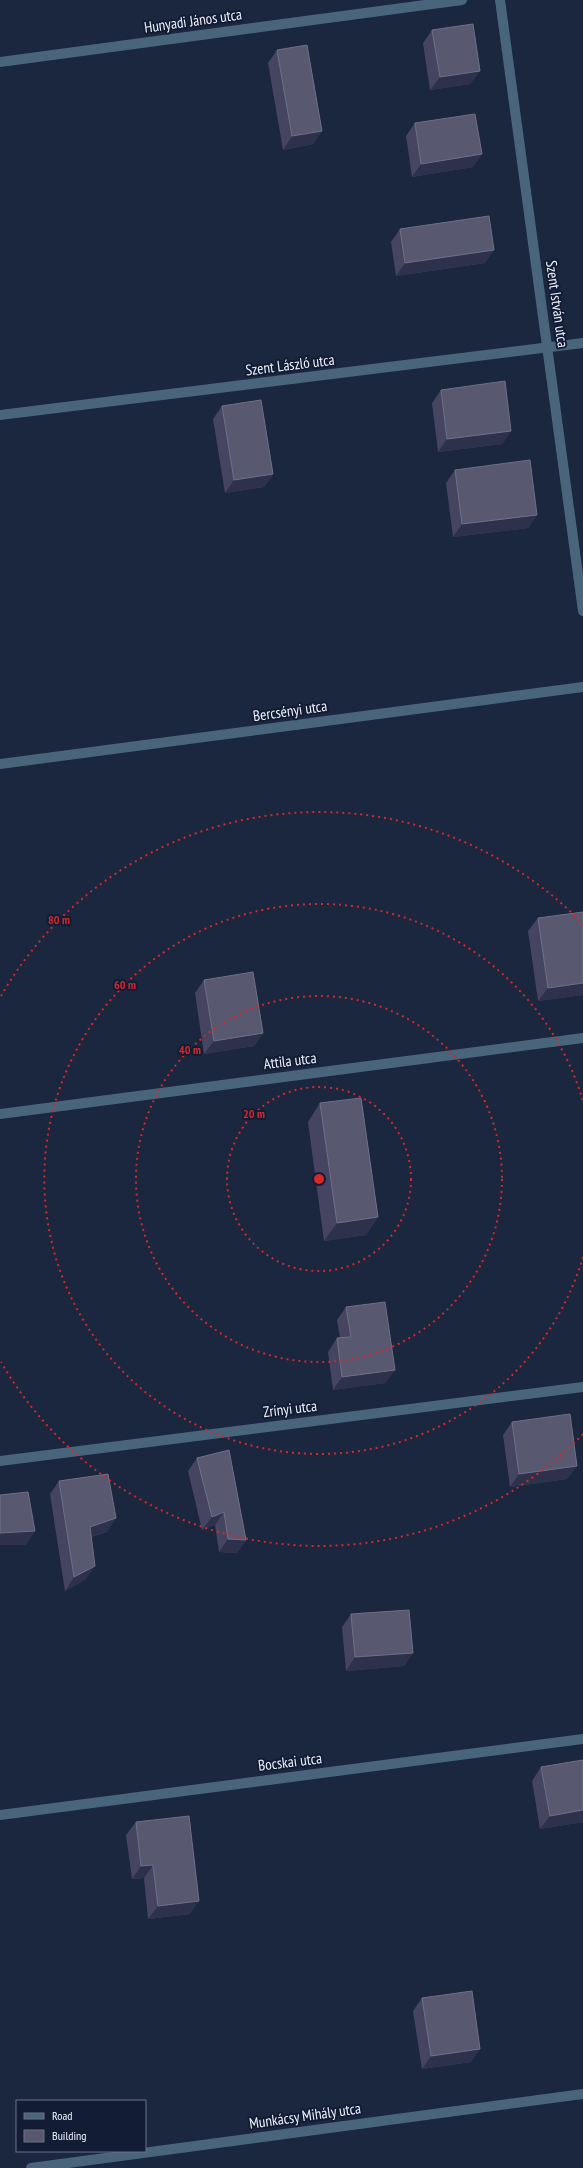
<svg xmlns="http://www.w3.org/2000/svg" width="583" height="2168" viewBox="0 0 583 2168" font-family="'PT Sans Narrow',sans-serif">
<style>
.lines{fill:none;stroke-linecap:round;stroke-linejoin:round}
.minor{stroke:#49657c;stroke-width:10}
.wall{fill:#464561}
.shaded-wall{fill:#2d314c}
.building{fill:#585871;stroke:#6f7087}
.ring{fill:none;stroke:#d62828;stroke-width:2;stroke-dasharray:2 4}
.labels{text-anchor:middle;stroke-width:4;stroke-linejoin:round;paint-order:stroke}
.street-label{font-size:15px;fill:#edf2fc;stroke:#121c35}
.centre{fill:#d62828;stroke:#121c35;stroke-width:2}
.ring-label{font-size:12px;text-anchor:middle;font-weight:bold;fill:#d62828;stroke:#121c35;stroke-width:4;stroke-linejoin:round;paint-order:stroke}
</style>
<rect width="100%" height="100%" fill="#1b263f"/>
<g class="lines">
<path class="minor" d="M 500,0 L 583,611
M 0,62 L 462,0
M 0,415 L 583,343
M 0,764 L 583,687
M 0,1114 L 583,1038
M 0,1461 L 583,1387
M 0,1815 L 583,1739
M 31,2168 L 583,2094"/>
</g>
<path class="wall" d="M 432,30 L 480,71 L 470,84 L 430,90 L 423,43 Z
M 277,50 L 322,131 L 313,144 L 283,150 L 268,63 Z
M 415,123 L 482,154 L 473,167 L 412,177 L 406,136 Z
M 400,229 L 494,250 L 485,263 L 396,276 L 391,242 Z
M 441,390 L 511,431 L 502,444 L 438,452 L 432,403 Z
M 222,406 L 273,474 L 264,487 L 225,493 L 213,419 Z
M 455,470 L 537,515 L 528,528 L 453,537 L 446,483 Z
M 538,918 L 583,995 L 538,1001 L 528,931 Z
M 204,980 L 263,1033 L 254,1046 L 204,1054 L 195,993 Z
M 320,1103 L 378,1217 L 366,1235 L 324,1241 L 308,1122 Z
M 346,1307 L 395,1370 L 385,1383 L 333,1390 L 328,1352 L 337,1338 L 340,1338 L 337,1320 Z
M 512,1422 L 577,1466 L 567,1479 L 510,1487 L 503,1435 Z
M 197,1458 L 246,1540 L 237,1553 L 219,1552 L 215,1525 L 202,1530 L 188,1471 Z
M 59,1481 L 116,1518 L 107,1532 L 91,1537 L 86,1579 L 65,1591 L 50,1494 Z
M 351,1614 L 413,1653 L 404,1666 L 346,1671 L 342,1627 Z
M 583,1760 L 583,1822 L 540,1829 L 532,1781 L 541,1767 Z
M 136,1822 L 190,1914 L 148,1919 L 144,1878 L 132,1879 L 126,1835 Z
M 422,1998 L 480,2049 L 471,2062 L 422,2069 L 413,2011 Z"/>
<path class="shaded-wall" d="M 480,71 L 470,84 L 430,90 L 440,77 Z
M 322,131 L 313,144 L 283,150 L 292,136 Z
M 482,154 L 473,167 L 412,177 L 421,164 Z
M 494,250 L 485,263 L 396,276 L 405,263 Z
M 511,431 L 502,444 L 438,452 L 447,439 Z
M 273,474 L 264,487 L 225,493 L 234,480 Z
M 537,515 L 528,528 L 453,537 L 462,524 Z
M 583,983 L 583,995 L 538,1001 L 548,988 Z
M 263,1033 L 254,1046 L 204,1054 L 214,1041 Z
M 378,1217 L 366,1235 L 324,1241 L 337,1223 Z
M 395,1370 L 385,1383 L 333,1390 L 342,1377 Z
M 577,1466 L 567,1479 L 510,1487 L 519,1474 Z
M 224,1512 L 215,1525 L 202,1530 L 212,1517 Z
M 116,1518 L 107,1532 L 80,1540 L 90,1527 Z
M 35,1531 L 26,1545 L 0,1545 L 0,1533 Z
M 228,1539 L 246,1540 L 237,1553 L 219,1552 Z
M 95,1566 L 86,1579 L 65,1591 L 74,1577 Z
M 413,1653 L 404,1666 L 346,1671 L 355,1657 Z
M 583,1810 L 583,1822 L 540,1829 L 550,1816 Z
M 153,1865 L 144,1878 L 132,1879 L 141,1866 Z
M 199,1901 L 190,1914 L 148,1919 L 158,1906 Z
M 480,2049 L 471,2062 L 422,2069 L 431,2056 Z"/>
<path class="building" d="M 473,24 L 480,71 L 440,77 L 432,30 Z
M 307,45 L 322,131 L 292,136 L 277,50 Z
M 475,114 L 482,154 L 421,164 L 415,123 Z
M 489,216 L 494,250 L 405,263 L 400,229 Z
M 505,381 L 511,431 L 447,439 L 441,390 Z
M 261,400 L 273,474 L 234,480 L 222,406 Z
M 530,460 L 537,515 L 462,524 L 455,470 Z
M 583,912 L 583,983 L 548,988 L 538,918 Z
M 253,972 L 263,1033 L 214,1041 L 204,980 Z
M 361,1098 L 378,1217 L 337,1223 L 320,1103 Z
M 385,1302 L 395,1370 L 342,1377 L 337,1338 L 351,1337 L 346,1307 Z
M 570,1414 L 577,1466 L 519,1474 L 512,1422 Z
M 229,1450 L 246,1540 L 228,1539 L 224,1512 L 212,1517 L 197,1458 Z
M 108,1474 L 116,1518 L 90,1527 L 95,1566 L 74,1577 L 59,1481 Z
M 28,1492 L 35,1531 L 0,1533 L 0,1495 Z
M 409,1610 L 413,1653 L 355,1657 L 351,1614 Z
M 583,1760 L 583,1810 L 550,1816 L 541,1767 Z
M 189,1816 L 199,1901 L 158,1906 L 153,1865 L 141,1866 L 136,1822 Z
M 472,1991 L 480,2049 L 431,2056 L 422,1998 Z"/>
<g class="ring">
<circle cx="319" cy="1179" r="92"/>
<circle cx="319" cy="1179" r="183"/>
<path d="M583 1257A275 275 0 1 1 583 1101"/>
<path d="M583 1434A367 367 0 0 1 1 1362M1 996A367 367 0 0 1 583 924"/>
</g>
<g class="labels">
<g class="street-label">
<text transform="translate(193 21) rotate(-8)" y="5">Hunyadi János utca</text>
<text transform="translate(557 304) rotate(82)" y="5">Szent István utca</text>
<text transform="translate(290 365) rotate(-7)" y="5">Szent László utca</text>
<text transform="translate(290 711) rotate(-8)" y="5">Bercsényi utca</text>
<text transform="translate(290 1061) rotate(-7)" y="5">Attila utca</text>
<text transform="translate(290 1409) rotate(-7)" y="5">Zrínyi utca</text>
<text transform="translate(290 1762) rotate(-7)" y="5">Bocskai utca</text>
<text transform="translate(305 2116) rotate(-8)" y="5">Munkácsy Mihály utca</text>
</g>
</g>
<circle cx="319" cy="1179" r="6" class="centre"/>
<g class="ring-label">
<text x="59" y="924">80 m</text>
<text x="125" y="989">60 m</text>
<text x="190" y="1054">40 m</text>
<text x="254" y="1118">20 m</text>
</g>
<rect x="16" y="2100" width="130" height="52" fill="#121c35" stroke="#6a7285"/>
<rect x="24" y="2113" width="20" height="6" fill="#49657c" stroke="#6a7285"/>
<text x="52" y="2120" font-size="12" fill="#edf2fc">Road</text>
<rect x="24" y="2130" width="20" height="12" fill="#585871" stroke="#6a7285"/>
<text x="52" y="2140" font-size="12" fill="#edf2fc">Building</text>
</svg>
